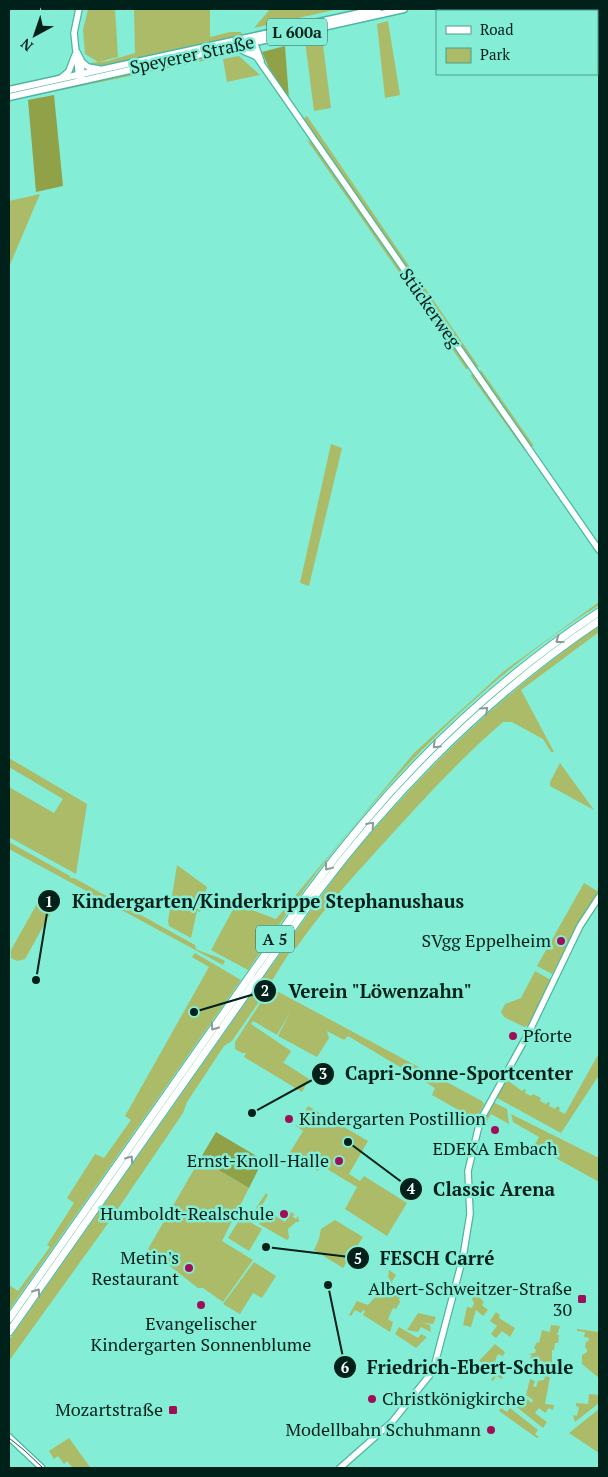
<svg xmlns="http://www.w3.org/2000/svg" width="608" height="1477" viewBox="0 0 608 1477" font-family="'PT Serif',serif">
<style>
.green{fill:#abbb68}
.forest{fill:#91a147}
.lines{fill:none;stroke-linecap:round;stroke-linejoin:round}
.secondary-casing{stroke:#4bb7a2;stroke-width:8}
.primary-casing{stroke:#4bb7a2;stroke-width:9}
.highway-casing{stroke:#4bb7a2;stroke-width:9}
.secondary{stroke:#fff;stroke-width:5.5}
.primary{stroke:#fff;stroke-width:6}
.highway{stroke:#fff;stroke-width:7}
.tram{stroke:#205247;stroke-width:1}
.oneway{stroke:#8c9b98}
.poi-dot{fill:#9f0e58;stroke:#84edd6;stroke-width:2}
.labels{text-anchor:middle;stroke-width:5;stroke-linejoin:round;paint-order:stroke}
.shield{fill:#84edd6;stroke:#285e52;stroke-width:1}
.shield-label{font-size:16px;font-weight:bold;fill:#00201a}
.street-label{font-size:18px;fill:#00201a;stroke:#84edd6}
.poi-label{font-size:18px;fill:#00201a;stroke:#84edd6;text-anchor:end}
.leader{fill:none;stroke:#00201a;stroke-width:2}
.callout-dot{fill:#00201a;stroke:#84edd6;stroke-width:2}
.mark-label{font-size:15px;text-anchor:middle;font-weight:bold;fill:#fff}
.callout-label{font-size:19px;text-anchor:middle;font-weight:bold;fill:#00201a;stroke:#84edd6;stroke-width:5;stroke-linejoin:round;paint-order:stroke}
</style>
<rect width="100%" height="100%" fill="#84edd6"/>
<path class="green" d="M 88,9 L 115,9 L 118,57 L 98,62 L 85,54 L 83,30 Z
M 134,9 L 210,9 L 210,37 L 230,32 L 241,32 L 242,35 L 98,67 L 88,66 L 90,63 L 108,61 L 135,53 Z
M 270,9 L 338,9 L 254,28 Z
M 388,21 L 400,95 L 385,98 L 377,24 Z
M 322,37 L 331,108 L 314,111 L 305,41 Z
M 235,49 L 241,53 L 9,101 L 9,97 Z
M 239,56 L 260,75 L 227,82 L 223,59 Z
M 307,116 L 420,282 L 416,284 L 303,119 Z
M 307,140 L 313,143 L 411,285 L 408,285 Z
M 40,194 L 9,267 L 9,201 Z
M 423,285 L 479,367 L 474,368 L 420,289 Z
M 414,289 L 469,368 L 468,369 L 466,369 L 412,291 Z
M 481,370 L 534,446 L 529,446 L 478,373 Z
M 472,373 L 525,448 L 525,451 L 471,376 Z
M 331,444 L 342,448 L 309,586 L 300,583 Z
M 599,602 L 599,605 C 500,667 412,753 339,844 C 306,884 278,927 248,970 L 211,950 L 236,904 L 276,919 L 414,753 L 504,671 Z
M 599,615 L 465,723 L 414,773 L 363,830 L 306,903 L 9,1326 L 308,898 C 392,788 486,694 599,615 Z
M 599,626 L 599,632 L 521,690 L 554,752 L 551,752 L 543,739 L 512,722 L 503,722 C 459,760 420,803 381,846 C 351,879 321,912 296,948 L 293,947 L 271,982 L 263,978 C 292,938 319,897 350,858 C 422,770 505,691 599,626 Z
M 9,758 L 87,804 L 76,874 L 9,837 L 9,787 L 54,813 L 63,799 L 9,767 Z
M 560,763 L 594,810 L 550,786 L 550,782 Z
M 9,842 L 70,876 L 70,878 L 74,878 L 195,945 L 196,949 C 206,954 215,955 225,961 L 223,965 L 9,849 Z
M 177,865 L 207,887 L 200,912 L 197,911 L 191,938 L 169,926 L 168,921 Z
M 584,883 L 597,891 L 599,889 L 599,892 L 583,916 L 552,974 L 537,966 Z
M 42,898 L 51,902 L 53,909 L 25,959 L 17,961 L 11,958 L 11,950 L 39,900 Z
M 195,953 L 241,980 L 9,1310 L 9,1285 L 18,1291 L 50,1247 L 47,1245 L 74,1203 L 67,1198 L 95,1154 L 104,1158 L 131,1120 L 125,1116 L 209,967 L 192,957 Z
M 535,971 L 551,980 L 529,1025 L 524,1027 L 504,1017 L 501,1012 L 505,1004 L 521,998 Z
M 256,988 L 266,994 L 274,995 L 273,989 L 482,1101 L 484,1104 L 476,1120 L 432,1095 L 435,1088 L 348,1036 L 344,1040 L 327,1031 L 329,1038 L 317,1057 L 278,1036 L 291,1010 L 277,1035 L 253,1021 L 251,1024 L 291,1051 L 284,1062 L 281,1061 L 309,1079 L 302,1092 L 244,1057 L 246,1053 L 242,1053 L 235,1049 L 235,1042 L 261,1002 L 267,998 L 276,1001 L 263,996 L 232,1041 L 224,1046 L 187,1102 L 183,1113 L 109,1222 L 9,1361 L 9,1340 Z
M 599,1053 L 599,1075 L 561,1133 L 497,1098 L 496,1095 L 504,1082 L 507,1080 L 522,1091 L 524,1089 L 526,1090 L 525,1093 L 531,1096 L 533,1094 L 541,1098 L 540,1101 L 546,1104 L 548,1102 L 550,1103 L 549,1106 L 555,1109 L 557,1106 L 560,1108 L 559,1111 L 565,1114 Z
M 493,1102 L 507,1109 L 509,1124 L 491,1114 L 486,1123 L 482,1121 Z
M 308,1106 L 368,1141 L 349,1174 L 360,1181 L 364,1176 L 407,1203 L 387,1236 L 345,1209 L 357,1187 L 322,1166 L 318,1171 L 289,1154 L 303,1131 L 296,1126 Z
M 511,1114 L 599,1158 L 599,1182 L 534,1146 L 539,1137 L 513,1122 Z
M 200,1159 L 249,1188 L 222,1241 L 253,1260 L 223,1302 L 203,1288 L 198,1288 L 148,1249 Z
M 266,1193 L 268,1195 L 261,1207 L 285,1222 L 291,1212 L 294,1214 L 293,1217 L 296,1219 L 298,1216 L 299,1222 L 296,1222 L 288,1229 L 289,1238 L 287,1240 L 259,1224 L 261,1214 L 256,1208 Z
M 241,1217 L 262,1229 L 249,1251 L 228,1238 Z
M 335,1220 L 363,1237 L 343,1268 L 314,1250 L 319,1239 L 321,1229 Z
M 254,1262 L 276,1276 L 262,1298 L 253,1293 L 240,1314 L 223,1304 Z
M 389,1270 L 396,1275 L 391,1283 L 403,1291 L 399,1299 L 400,1302 L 396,1309 L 393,1308 L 388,1319 L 393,1322 L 390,1332 L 363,1315 L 365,1311 L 363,1310 L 361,1313 L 355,1310 L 351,1316 L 349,1315 L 357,1301 L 368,1305 L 382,1289 L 385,1291 L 391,1283 L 389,1282 L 390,1279 L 388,1277 Z
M 476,1294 L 484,1302 L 482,1305 L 488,1310 L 483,1316 L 476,1310 L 471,1327 L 463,1325 L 467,1307 L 472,1308 L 474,1303 L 472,1299 Z
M 496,1312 L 500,1315 L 499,1318 L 515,1328 L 510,1337 L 502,1331 L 496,1338 L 491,1334 L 497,1326 L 490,1321 Z
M 418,1313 L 436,1317 L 433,1324 L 423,1323 L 430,1325 L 431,1332 L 421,1327 L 418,1332 L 407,1330 Z
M 551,1325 L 560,1326 L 557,1335 L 559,1335 L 558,1343 L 555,1343 L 554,1350 L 552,1350 L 552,1364 L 530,1358 L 532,1355 L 528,1354 L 535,1353 L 536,1350 L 534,1348 L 537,1342 L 539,1343 L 542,1330 L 550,1332 Z
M 399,1327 L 418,1338 L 421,1334 L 427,1337 L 416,1348 L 395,1334 Z
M 577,1329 L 599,1332 L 599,1378 L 582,1364 L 582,1355 L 587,1352 L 587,1349 L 585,1348 L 586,1341 L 588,1342 L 589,1338 L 584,1337 L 585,1332 L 577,1331 Z
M 495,1344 L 505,1352 L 503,1356 L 498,1354 L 495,1361 L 500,1365 L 496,1372 L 503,1377 L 502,1379 L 496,1376 L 493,1381 L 491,1380 L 496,1372 L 479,1361 Z
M 545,1376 L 550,1377 L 545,1404 L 554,1405 L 553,1410 L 549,1408 L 545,1413 L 539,1408 L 535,1413 L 547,1422 L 543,1428 L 509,1401 L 511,1395 L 519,1401 L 523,1396 L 532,1403 L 533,1400 L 526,1395 L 530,1379 L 535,1381 L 533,1386 L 536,1387 L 538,1381 L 544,1380 Z
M 589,1394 L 599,1395 L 599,1403 L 575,1422 L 573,1415 L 577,1416 L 579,1407 L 576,1406 L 576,1403 L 588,1404 Z
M 501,1408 L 507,1412 L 510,1408 L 538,1430 L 535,1434 L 539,1437 L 537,1438 L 499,1411 Z
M 599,1409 L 599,1453 L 569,1433 Z
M 69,1438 L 90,1467 L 73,1468 L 67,1461 L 64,1464 L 58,1456 L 54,1459 L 49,1451 Z"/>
<path class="forest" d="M 285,46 L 289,99 L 269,68 L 262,52 Z
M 54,95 L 63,186 L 36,192 L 28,100 Z
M 216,1132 L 258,1157 L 260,1166 L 249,1188 L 200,1159 Z"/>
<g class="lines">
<defs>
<path id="secondary" d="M 79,9 L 74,33 L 79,79
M 253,39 L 261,61
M 250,40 L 256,56 L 599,550
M 234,47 L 255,56
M 77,52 L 81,60 L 82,77
M 81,61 L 88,67 L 99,69
M 61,78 L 69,71 L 75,55
M 9,1437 L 42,1468
M 340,1468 L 392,1422 L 433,1371 L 463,1257 L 470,1214 L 468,1171 L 480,1121 L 529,1032 L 580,926 L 599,897"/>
<path id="primary" d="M 9,90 L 378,9
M 9,97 L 404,9"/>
<path id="highway" d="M 9,1319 L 309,892 C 389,783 487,686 599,612
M 9,1332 L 317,893 C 396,788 490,694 599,621"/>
</defs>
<use href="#secondary" class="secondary-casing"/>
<use href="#primary" class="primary-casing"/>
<use href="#highway" class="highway-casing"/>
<use href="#secondary" class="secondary"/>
<use href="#primary" class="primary"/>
<use href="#highway" class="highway"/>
<path class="tram" d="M 9,1438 L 24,1450 L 43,1468"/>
</g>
<defs><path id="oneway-chevron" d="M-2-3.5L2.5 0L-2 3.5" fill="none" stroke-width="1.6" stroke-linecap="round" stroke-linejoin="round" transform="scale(1.25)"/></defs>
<g class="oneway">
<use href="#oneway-chevron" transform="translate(559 640) rotate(143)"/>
<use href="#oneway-chevron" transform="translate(485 710) rotate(-42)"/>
<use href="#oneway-chevron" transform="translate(436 745) rotate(136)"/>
<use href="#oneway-chevron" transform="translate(371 825) rotate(-49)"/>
<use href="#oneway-chevron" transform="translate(328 867) rotate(127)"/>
<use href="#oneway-chevron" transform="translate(214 1027) rotate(125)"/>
<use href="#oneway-chevron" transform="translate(130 1159) rotate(-55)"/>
<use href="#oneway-chevron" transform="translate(37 1292) rotate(-55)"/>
</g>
<g class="poi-dot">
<circle cx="561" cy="941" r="5"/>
<circle cx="513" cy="1036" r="5"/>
<circle cx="289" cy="1119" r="5"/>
<circle cx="495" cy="1130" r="5"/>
<circle cx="339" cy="1161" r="5"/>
<circle cx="284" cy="1214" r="5"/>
<circle cx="189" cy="1268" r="5"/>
<rect x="577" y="1294" width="10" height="10" rx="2.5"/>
<circle cx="201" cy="1305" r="5"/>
<circle cx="372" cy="1399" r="5"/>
<rect x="168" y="1405" width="10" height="10" rx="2.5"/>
<circle cx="491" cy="1430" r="5"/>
</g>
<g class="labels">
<g class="shield">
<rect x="267" y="18.5" width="60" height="27" rx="4"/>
<rect x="256" y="925.5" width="38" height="27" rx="4"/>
</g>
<g class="shield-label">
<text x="297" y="38">L 600a</text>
<text x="275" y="945">A 5</text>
</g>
<g class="street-label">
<text transform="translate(192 55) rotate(-12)" y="6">Speyerer Straße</text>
<text transform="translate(430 308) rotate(55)" y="6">Stückerweg</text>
</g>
<g class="poi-label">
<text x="551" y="947">SVgg Eppelheim</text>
<text x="523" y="1042" text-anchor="start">Pforte</text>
<text x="299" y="1125" text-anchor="start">Kindergarten Postillion</text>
<text x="495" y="1155" text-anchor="middle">EDEKA Embach</text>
<text x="329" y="1167">Ernst-Knoll-Halle</text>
<text x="274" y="1220">Humboldt-Realschule</text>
<text x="179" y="1264">Metin's<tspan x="179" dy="21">Restaurant</tspan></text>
<text x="572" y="1295">Albert-Schweitzer-Straße<tspan x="572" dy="21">30</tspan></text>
<text x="201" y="1330" text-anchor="middle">Evangelischer<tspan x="201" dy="21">Kindergarten Sonnenblume</tspan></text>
<text x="382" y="1405" text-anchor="start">Christkönigkirche</text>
<text x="163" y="1416">Mozartstraße</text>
<text x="481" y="1436">Modellbahn Schuhmann</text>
</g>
</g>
<path class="leader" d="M36 980L49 901M194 1012L265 991M252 1113L323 1074M348 1142L411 1189M266 1247L358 1258M328 1285L345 1367"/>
<g class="callout-dot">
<circle cx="36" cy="980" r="5"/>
<circle cx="194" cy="1012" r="5"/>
<circle cx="252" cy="1113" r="5"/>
<circle cx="348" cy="1142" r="5"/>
<circle cx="266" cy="1247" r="5"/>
<circle cx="328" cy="1285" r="5"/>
<circle cx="49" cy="901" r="12"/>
<circle cx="265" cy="991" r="12"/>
<circle cx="323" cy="1074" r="12"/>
<circle cx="411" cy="1189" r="12"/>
<circle cx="358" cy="1258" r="12"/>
<circle cx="345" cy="1367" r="12"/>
</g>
<g class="mark-label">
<text x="49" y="907">1</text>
<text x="265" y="996">2</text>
<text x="323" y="1079">3</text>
<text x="411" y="1194">4</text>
<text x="358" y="1264">5</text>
<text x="345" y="1373">6</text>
</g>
<g class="callout-label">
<text x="268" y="908">Kindergarten/Kinderkrippe Stephanushaus</text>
<text x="380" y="998">Verein "Löwenzahn"</text>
<text x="459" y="1080">Capri-Sonne-Sportcenter</text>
<text x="494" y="1196">Classic Arena</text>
<text x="437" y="1265">FESCH Carré</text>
<text x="470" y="1374">Friedrich-Ebert-Schule</text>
</g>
<rect width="608" height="1477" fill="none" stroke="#00201a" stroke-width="20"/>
<rect x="436" y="10" width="162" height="65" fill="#84edd6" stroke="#4f9b8b"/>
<rect x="446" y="26" width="25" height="8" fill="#ffffff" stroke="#4f9b8b"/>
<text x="480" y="35" font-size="15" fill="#00201a">Road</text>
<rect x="446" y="48" width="25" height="15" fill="#abbb68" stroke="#4f9b8b"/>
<text x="480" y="60" font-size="15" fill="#00201a">Park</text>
<g transform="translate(35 35) rotate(220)" stroke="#84edd6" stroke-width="4" paint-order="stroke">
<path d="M0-4L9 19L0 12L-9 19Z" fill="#00201a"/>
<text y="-8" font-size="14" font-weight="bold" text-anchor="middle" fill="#00201a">N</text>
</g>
</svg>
